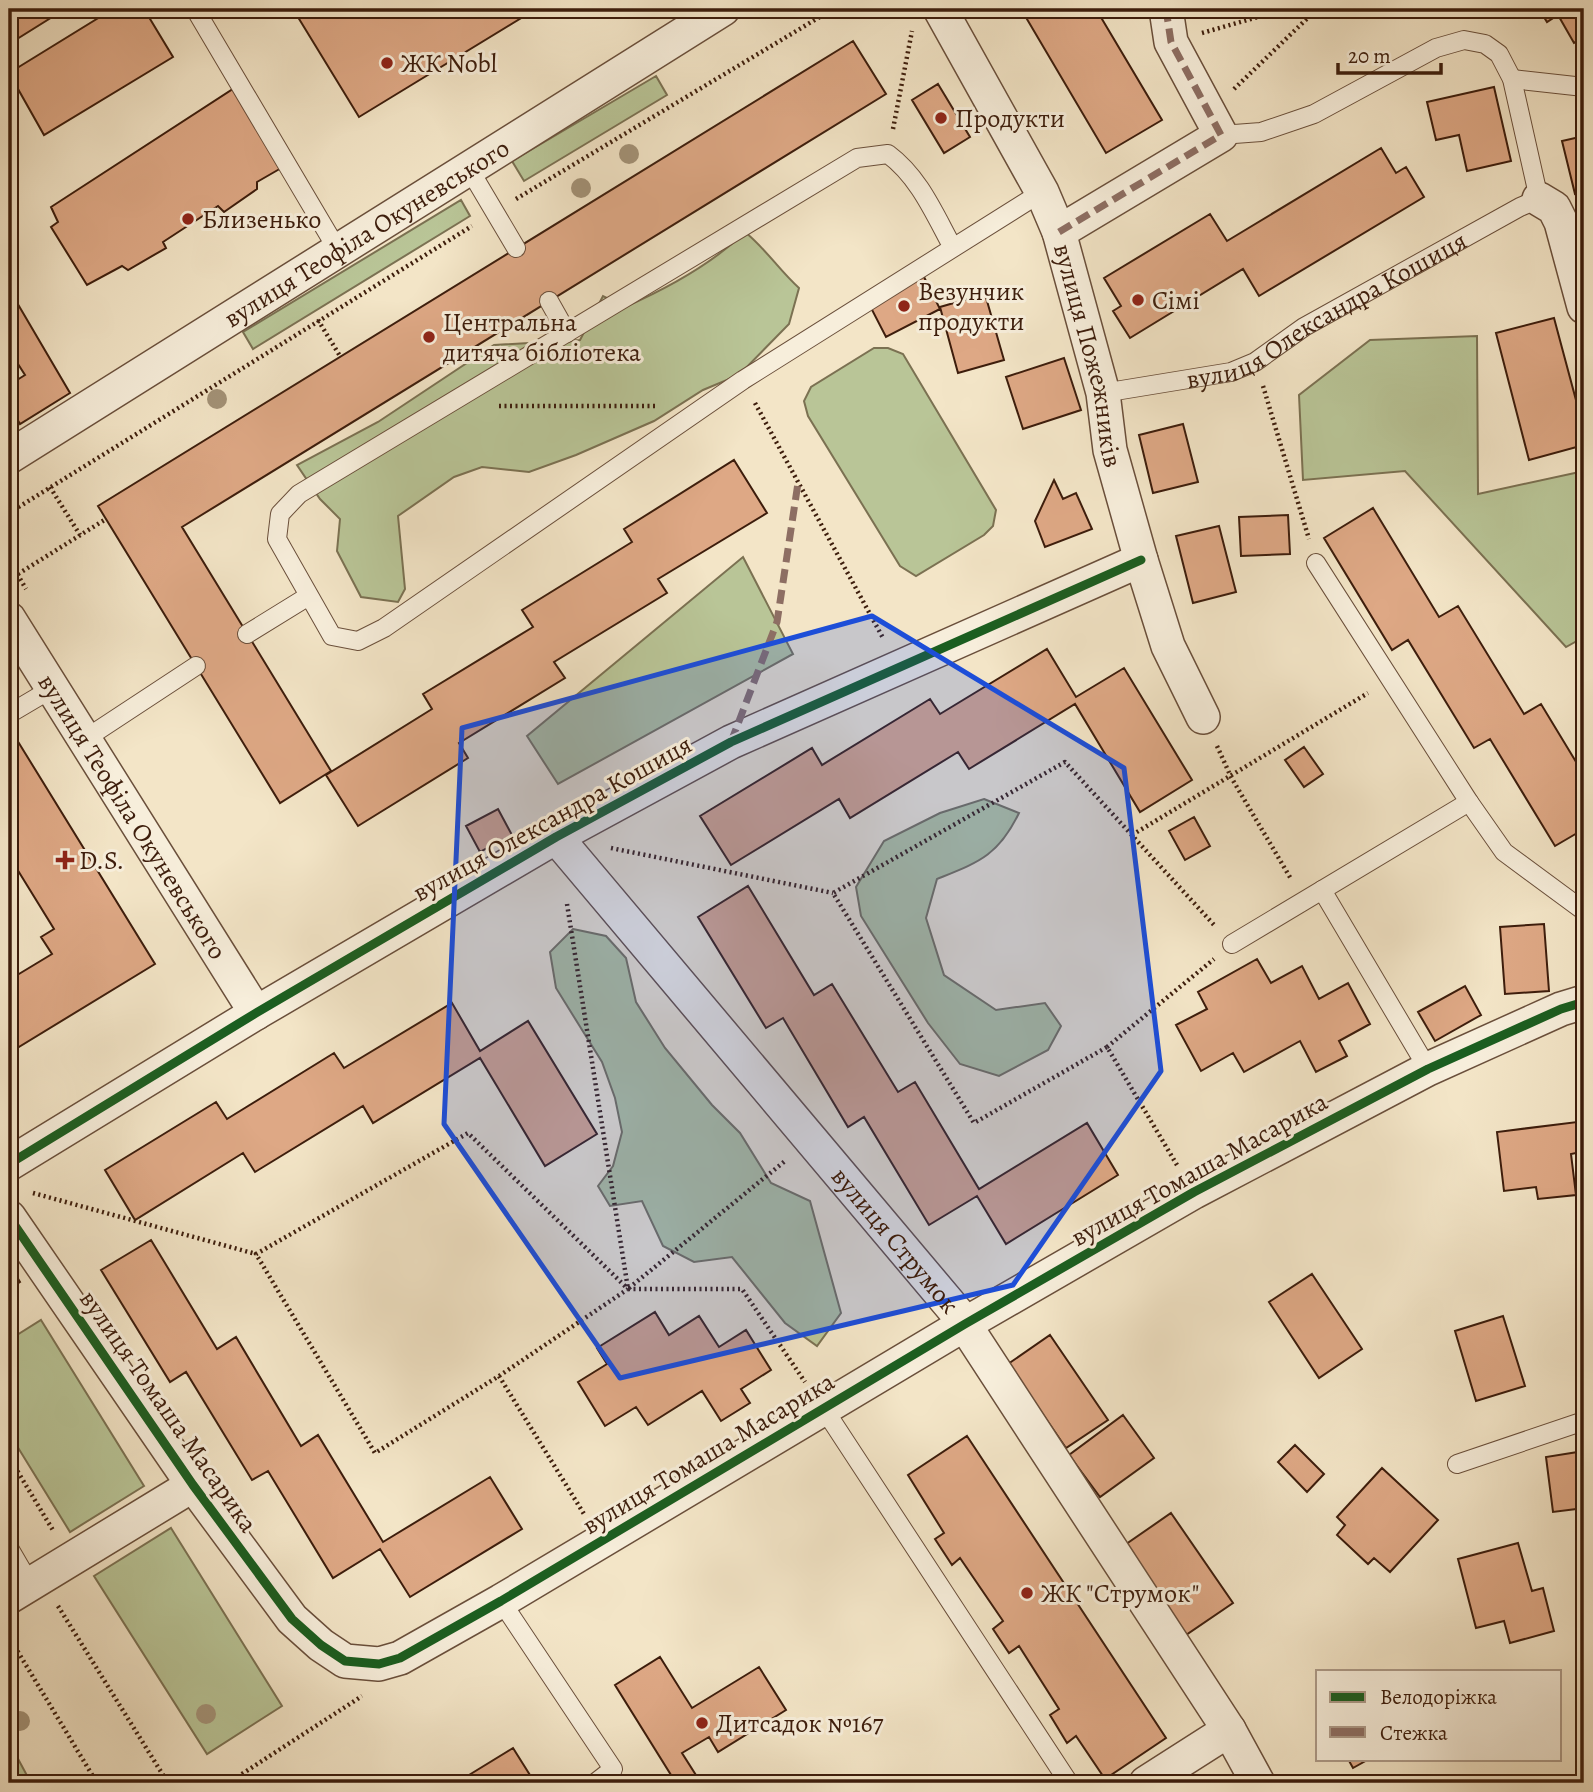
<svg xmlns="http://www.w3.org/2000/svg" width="1593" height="1792" viewBox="0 0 1593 1792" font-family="Alegreya,serif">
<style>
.green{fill:#b9c597;stroke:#7b7152;stroke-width:2}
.building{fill:#dea885;stroke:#3d1d0c;stroke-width:2}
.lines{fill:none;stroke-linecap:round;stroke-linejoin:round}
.lane-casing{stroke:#6a4f3b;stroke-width:20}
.street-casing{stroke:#6a4f3b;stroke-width:36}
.path{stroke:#3d1d0c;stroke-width:4.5;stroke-dasharray:2 3.5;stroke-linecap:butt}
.lane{stroke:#f7eedb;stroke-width:18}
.street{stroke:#f7eedb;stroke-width:33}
.quiet{stroke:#8d6e63;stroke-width:7;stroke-dasharray:14 7;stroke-linecap:butt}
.cycleway-casing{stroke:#f7eedb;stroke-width:13}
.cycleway{stroke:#1b5e20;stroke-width:9}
.tree{fill:#a39277}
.marked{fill:#1d4ed8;fill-opacity:0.2;stroke:#1d4ed8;stroke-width:5;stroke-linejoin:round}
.poi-dot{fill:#8f2418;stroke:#f7eedb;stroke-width:2.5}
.labels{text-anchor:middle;stroke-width:6;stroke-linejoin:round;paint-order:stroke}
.poi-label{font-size:26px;fill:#3d1d0c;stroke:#f7eedb;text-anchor:start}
.street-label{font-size:26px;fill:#3d1d0c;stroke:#f7eedb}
</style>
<rect width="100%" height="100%" fill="#f3e5c7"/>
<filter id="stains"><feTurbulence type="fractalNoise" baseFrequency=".00286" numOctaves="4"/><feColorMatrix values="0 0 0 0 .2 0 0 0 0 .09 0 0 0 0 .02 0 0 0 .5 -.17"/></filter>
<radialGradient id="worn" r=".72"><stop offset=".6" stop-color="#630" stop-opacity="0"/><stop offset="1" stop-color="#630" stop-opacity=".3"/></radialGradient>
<path class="green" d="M 656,76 L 667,95 L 524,181 L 512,161 Z
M 461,200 L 470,216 L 253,349 L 243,332 Z
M 745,232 C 766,249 779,270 799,288 L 789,324 L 739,375 L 703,390 L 654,421 L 576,455 L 529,472 L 482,467 L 454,477 L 398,516 L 405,589 L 398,602 L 361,597 L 337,551 L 340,519 L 320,499 L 297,465 L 378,422 L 494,345 L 580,340 L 603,296 L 625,307 C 668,288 711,265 745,232 Z
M 1477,336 L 1478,494 L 1584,471 L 1584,637 L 1566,647 L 1405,471 L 1303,480 L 1299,395 L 1370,340 Z
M 874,348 L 888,348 L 903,354 L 996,510 L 993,526 L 984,535 L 916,576 L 900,566 L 808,416 L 804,401 L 811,387 Z
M 743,557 L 793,654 L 558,784 L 527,736 Z
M 984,799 L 1019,813 C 998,856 979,862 937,879 L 926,918 L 944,975 L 996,1010 L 1045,1003 L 1061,1026 L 1048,1050 L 999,1076 L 960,1064 L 928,1023 L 861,916 L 856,887 L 884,841 L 940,813 Z
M 573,929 L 606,936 L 626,958 L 636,1002 L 665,1048 L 712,1105 L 740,1133 L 771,1183 L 810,1201 L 841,1313 L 817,1346 L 785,1323 L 732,1257 L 694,1262 L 663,1246 L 642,1201 L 610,1206 L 598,1186 L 613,1166 L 622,1132 L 615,1098 L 602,1062 L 556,988 L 550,952 Z
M 41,1320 L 144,1486 L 70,1532 L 9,1433 L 9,1340 Z
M 171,1528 L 282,1706 L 207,1754 L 94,1576 Z
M 9,1742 L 31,1783 L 9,1783 Z"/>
<path class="building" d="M 9,9 L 65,9 L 9,44 Z
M 113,9 L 144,9 L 173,57 L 44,135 L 9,73 Z
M 293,9 L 536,9 L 359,117 Z
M 1021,9 L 1096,9 L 1162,120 L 1106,153 Z
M 1539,9 L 1584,9 L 1584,38 L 1574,43 L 1558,15 L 1547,22 Z
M 853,41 L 886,94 L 182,527 L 331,771 L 280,803 L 98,506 Z
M 938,84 L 970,137 L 944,153 L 912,100 Z
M 236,87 L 283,167 L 257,182 L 257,189 L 224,212 L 218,206 L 163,242 L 166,248 L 128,270 L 122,266 L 87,285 L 51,227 L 58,222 L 51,207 Z
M 1494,87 L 1511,161 L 1467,171 L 1459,135 L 1436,140 L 1427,102 Z
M 1584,136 L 1584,192 L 1575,194 L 1562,141 Z
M 1381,148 L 1396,173 L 1406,167 L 1424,197 L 1259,296 L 1243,269 L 1130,338 L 1113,311 L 1121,306 L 1104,278 L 1210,214 L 1227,241 Z
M 923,275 L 940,309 L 886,337 L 869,304 Z
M 9,289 L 70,393 L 20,424 L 9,405 L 9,385 L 25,375 L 9,350 Z
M 985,294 L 1004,360 L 958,373 L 940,307 Z
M 1554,318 L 1584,430 L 1584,445 L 1529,460 L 1496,333 Z
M 1064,358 L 1081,410 L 1023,429 L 1006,377 Z
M 1183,424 L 1198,482 L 1153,493 L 1139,435 Z
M 734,460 L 767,513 L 658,579 L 667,593 L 554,662 L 565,678 L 459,743 L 468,758 L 358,826 L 326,775 L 432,709 L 423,694 L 533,627 L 522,610 L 632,542 L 624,529 Z
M 1054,480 L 1063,499 L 1076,493 L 1092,529 L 1045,547 L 1035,521 Z
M 1373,508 L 1439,617 L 1458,606 L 1524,714 L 1541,704 L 1584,775 L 1584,829 L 1555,846 L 1490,739 L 1474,748 L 1408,640 L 1392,650 L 1324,538 Z
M 1288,515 L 1290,554 L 1241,556 L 1239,517 Z
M 1219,526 L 1236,592 L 1193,603 L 1176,536 Z
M 1047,649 L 1076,697 L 1124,668 L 1192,780 L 1140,812 L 1075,704 L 969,769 L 958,752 L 850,818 L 839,799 L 731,865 L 700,816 L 812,748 L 822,765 L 930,699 L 940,714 Z
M 9,727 L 155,964 L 9,1053 L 9,980 L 52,954 L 41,937 L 54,929 L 9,856 Z
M 1304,747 L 1323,774 L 1304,787 L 1285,760 Z
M 498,809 L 512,835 L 480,852 L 466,826 Z
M 1194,817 L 1210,846 L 1185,860 L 1169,831 Z
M 748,886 L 814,995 L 832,984 L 898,1092 L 915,1082 L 979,1189 L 1087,1123 L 1118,1175 L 1006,1244 L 977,1196 L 929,1225 L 864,1117 L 848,1127 L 783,1018 L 766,1028 L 698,917 Z
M 1544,924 L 1549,991 L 1505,994 L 1500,927 Z
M 1257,959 L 1271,983 L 1302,966 L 1319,999 L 1348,983 L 1370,1024 L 1339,1041 L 1347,1056 L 1316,1072 L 1300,1041 L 1244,1072 L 1233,1053 L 1201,1071 L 1176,1025 L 1207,1009 L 1198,992 Z
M 1465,986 L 1481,1015 L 1435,1041 L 1418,1012 Z
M 452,1003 L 480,1051 L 528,1021 L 597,1134 L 545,1166 L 480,1058 L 373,1123 L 363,1106 L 255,1172 L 243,1153 L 135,1220 L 105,1170 L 216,1102 L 227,1119 L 334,1053 L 344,1068 Z
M 1577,1122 L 1581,1152 L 1571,1154 L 1576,1195 L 1538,1199 L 1536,1187 L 1504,1191 L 1497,1132 Z
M 151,1240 L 217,1349 L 236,1337 L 301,1446 L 318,1435 L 383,1542 L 490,1477 L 522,1529 L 410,1597 L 380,1549 L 333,1578 L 268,1471 L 252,1480 L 186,1372 L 170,1382 L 101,1270 Z
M 9,1264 L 20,1282 L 9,1289 Z
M 1312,1274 L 1362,1349 L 1319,1378 L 1269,1302 Z
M 655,1312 L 669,1335 L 699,1316 L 719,1347 L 746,1330 L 771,1370 L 741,1389 L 750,1403 L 721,1421 L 702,1391 L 648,1425 L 636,1407 L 605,1426 L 578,1382 L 607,1364 L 597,1348 Z
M 1503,1316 L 1525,1386 L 1476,1401 L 1455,1331 Z
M 1050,1335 L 1108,1420 L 1066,1448 L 1008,1364 Z
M 1123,1415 L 1154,1458 L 1100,1497 L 1069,1455 Z
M 967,1436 L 1166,1738 L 1105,1779 L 1076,1736 L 1067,1743 L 1050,1715 L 1059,1709 L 1019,1646 L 1009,1653 L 993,1629 L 1003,1621 L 960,1558 L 952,1565 L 935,1539 L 944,1533 L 908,1475 Z
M 1295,1445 L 1324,1474 L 1307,1492 L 1278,1462 Z
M 1584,1451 L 1584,1508 L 1553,1512 L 1546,1457 Z
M 1382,1468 L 1438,1520 L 1390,1572 L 1374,1558 L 1368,1564 L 1337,1535 L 1345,1525 L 1337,1517 Z
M 1171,1513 L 1233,1603 L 1180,1639 L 1119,1549 Z
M 1518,1543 L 1532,1591 L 1543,1588 L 1554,1631 L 1510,1643 L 1504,1621 L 1476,1628 L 1458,1559 Z
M 660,1657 L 692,1708 L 759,1667 L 786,1710 L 718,1752 L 709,1737 L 682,1753 L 701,1783 L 658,1783 L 671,1775 L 615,1685 Z
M 513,1748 L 535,1783 L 474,1783 L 469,1775 Z
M 1348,1759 L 1369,1759 L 1353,1768 Z"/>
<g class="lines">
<defs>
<g id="lane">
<path d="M 195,9 L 337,249"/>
<path d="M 1512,79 L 1584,87"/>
<path d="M 468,167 L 516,248"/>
<path d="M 952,246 C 934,213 919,177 888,154 L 857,158 L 299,494 L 280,514 L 277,539 L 332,636 L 358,641 L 384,628 L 743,380 L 1042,192"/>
<path d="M 549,301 L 567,333"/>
<path id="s1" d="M 1103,393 L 1231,372 L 1255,362 L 1304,327 L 1520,207 L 1539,199 L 1512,79 L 1499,54 L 1485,44 L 1464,40 L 1436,48 L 1314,114 L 1261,132 L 1221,135"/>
<path d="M 1316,563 L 1469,802 L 1504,852 L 1584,911"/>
<path d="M 247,634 L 307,597"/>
<path d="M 9,714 L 53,688"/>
<path d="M 85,739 L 196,666"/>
<path d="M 1322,890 L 1428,1069"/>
<path d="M 1232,944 L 1469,802"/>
<path d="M 824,1409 L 1069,1783"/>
<path d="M 1457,1464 L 1584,1421"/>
<path d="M 9,1548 L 30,1584"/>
<path d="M 501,1601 L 613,1769 L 595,1783"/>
</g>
<g id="street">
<path id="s2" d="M 940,9 L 1042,192 L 1059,232 L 1103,393 L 1110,450 L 1141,560 L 1168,646 L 1203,717"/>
<path d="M 1539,199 L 1554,208 L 1561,222 L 1584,307"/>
<path d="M 1059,232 L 1221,135 L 1171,42 L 1166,9"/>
<path id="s3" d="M 9,457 L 723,9"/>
<path id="s4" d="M 9,619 L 256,1013"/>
<path id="s5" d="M 556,837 L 957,1313 L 1229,1730 L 1258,1783"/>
<path d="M 9,1164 L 256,1013 L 556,837 L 731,742 L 1141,560"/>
<path d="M 9,1217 L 193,1485 L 292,1619 L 321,1645 L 345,1661 L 379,1664 L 400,1658 L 501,1601 L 965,1324 L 1194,1192 L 1428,1069 L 1561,1009 L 1584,1002"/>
<path d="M 9,1597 L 193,1485"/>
<path d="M 1146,1783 L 1229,1730"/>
</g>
</defs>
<use href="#lane" class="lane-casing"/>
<use href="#street" class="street-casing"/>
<path class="path" d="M 1202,33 L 1286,9
M 1234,89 L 1317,9
M 893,129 L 912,31
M 516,199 L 833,9
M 318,320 L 340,356
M 1263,386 L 1309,539
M 755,403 L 883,638
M 499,406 L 658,406
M 50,487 L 80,535
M 9,513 L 472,226
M 9,560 L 26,589
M 18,574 L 106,519
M 1217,746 L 1231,777 L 1291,879
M 1132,835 L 1368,693
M 611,848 L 833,893
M 567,904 L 628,1289
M 1107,1047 L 1214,959
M 1177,1165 L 1107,1047 L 974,1123 L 833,893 L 1065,762 L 1215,926
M 33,1193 L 256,1254
M 629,1288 L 785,1161
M 628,1289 L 742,1289 L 805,1382
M 499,1376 L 628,1289 L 468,1133 L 256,1254 L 375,1453 L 499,1376 L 584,1514
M 9,1457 L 54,1532
M 58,1606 L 168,1783
M 9,1637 L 97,1783
M 228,1783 L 362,1696"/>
<use href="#lane" class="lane"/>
<use href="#street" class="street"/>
<path class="quiet" d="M 1059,232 L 1221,135 L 1171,42 L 1166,9
M 731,742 L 777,622 L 798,483"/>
<defs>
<path id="cycleway" d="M 9,1164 L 256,1013 L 556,837 L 731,742 L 1141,560
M 9,1217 L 193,1485 L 292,1619 L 321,1645 L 345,1661 L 379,1664 L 400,1658 L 501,1601 L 965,1324 L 1194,1192 L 1428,1069 L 1561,1009 L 1584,1002"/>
</defs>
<use href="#cycleway" class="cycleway-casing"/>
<use href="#cycleway" class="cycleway"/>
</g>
<g class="tree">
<circle cx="629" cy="154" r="10"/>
<circle cx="581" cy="188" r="10"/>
<circle cx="217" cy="399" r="10"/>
<circle cx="206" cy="1714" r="10"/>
<circle cx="20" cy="1721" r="10"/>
</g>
<path class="marked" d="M 872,616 L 1124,768 L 1161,1071 L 1013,1285 L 620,1378 L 444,1124 L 462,728 Z"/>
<g class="poi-dot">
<circle cx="387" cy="63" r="7"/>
<circle cx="941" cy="118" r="7"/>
<circle cx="188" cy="219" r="7"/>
<circle cx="1138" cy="300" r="7"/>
<circle cx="904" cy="306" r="7"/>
<circle cx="429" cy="337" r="7"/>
<path d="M61.5 849.5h7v7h7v7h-7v7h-7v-7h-7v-7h7z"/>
<circle cx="1027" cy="1593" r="7"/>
<circle cx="702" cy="1723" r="7"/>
</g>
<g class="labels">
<g class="poi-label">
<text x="401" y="72">ЖК Nobl</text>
<text x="955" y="127">Продукти</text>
<text x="202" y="228">Близенько</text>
<text x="918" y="300">Везунчик<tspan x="918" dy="30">продукти</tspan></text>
<text x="1152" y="309">Сімі</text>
<text x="443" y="331">Центральна<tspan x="443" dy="30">дитяча бібліотека</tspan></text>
<text x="79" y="869">D.S.</text>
<text x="1041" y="1602">ЖК "Струмок"</text>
<text x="716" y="1732">Дитсадок №167</text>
</g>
<g class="street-label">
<text dy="9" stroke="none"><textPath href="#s3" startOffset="422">вулиця Теофіла Окуневського</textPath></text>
<text dy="9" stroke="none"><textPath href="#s1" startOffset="242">вулиця Олександра Кошиця</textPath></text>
<text dy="9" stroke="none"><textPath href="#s2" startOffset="380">вулиця Пожежників</textPath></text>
<text dy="9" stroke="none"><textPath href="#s4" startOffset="233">вулиця Теофіла Окуневського</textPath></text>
<text transform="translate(552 818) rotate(-29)" y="9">вулиця Олександра Кошиця</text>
<text transform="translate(1199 1169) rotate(-29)" y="9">вулиця Томаша Масарика</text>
<text dy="9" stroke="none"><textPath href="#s5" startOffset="527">вулиця Струмок</textPath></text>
<text transform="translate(169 1411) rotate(55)" y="9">вулиця Томаша Масарика</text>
<text transform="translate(708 1453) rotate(-31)" y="9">вулиця Томаша Масарика</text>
</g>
</g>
<rect width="1593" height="1792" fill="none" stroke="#f3e5c7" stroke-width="35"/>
<rect x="10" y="10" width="1572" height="1771" fill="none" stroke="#3d1d0c" stroke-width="3.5"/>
<rect x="18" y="18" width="1558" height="1757" fill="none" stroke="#3d1d0c" stroke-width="2"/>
<rect x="1316" y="1670" width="245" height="91" fill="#f7eedb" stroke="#ad9a88" stroke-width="2"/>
<rect x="1330" y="1692" width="35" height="10" fill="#1b5e20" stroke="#ad9a88" stroke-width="2"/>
<text x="1380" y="1704" font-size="21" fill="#3d1d0c">Велодоріжка</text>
<rect x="1330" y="1727" width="35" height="10" fill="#8d6e63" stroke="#ad9a88" stroke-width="2"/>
<text x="1380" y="1740" font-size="21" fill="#3d1d0c">Стежка</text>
<path d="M1338 63v10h103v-10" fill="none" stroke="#3d1d0c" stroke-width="3.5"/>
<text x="1348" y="63" font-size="21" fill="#3d1d0c" stroke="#f7eedb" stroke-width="5" paint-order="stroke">20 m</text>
<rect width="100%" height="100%" filter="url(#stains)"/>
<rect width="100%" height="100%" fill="url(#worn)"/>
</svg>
